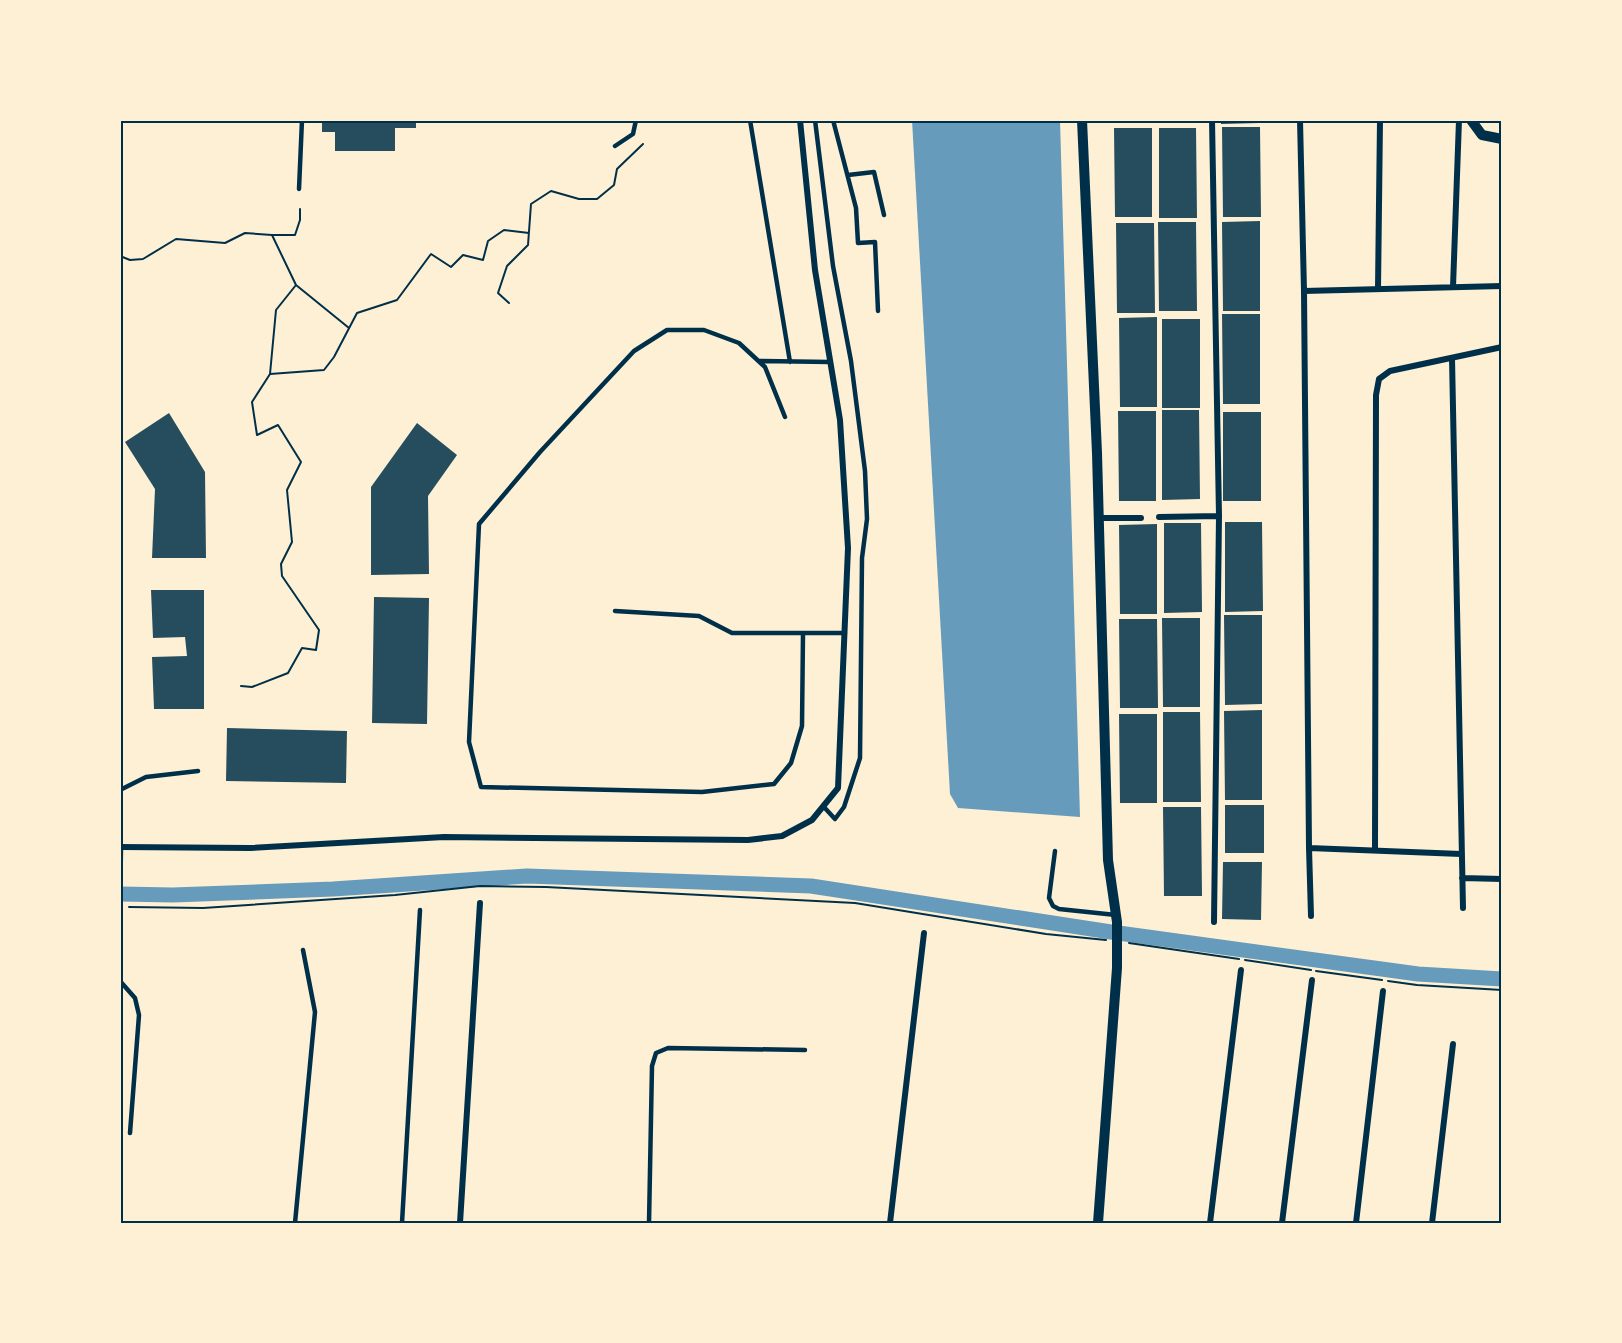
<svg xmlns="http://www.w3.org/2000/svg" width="1622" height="1343" viewBox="0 0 1622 1343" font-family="'Open Sans',sans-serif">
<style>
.water{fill:#669bbc}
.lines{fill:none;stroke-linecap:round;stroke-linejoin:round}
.canal{stroke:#669bbc;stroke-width:15}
.building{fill:#264d5e}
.path{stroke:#003049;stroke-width:2}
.service{stroke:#003049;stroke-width:4.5}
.minor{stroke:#003049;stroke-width:6}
.tertiary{stroke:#003049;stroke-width:10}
.neatline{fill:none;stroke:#003049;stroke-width:2}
</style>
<rect width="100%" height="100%" fill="#fdf0d5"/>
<path class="water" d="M 912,120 L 1060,120 L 1080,817 L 958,808 L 950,794 Z"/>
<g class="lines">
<path class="canal" d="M 120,894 L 173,895 L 333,889 L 527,876 L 811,886 L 1111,932 L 1418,974 L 1502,979"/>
</g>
<path class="building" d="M 322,120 L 416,120 L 416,128 L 395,128 L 395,151 L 335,151 L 335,132 L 322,132 Z
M 1114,120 L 1151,120 L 1151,123 L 1114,123 Z
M 1221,120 L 1259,120 L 1259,123 L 1221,124 Z
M 1222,127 L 1260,127 L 1261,217 L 1223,217 Z
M 1114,128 L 1152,128 L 1152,217 L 1115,217 Z
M 1159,128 L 1196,128 L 1197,218 L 1159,218 Z
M 1260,221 L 1260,311 L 1223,311 L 1222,222 Z
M 1158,222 L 1196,222 L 1197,311 L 1159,311 Z
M 1116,223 L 1154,223 L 1155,313 L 1117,313 Z
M 1222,314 L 1260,314 L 1260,404 L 1223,404 Z
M 1157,317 L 1157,407 L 1120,407 L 1119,318 Z
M 1162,319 L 1200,319 L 1200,408 L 1162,408 Z
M 1162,410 L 1199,410 L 1200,499 L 1162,500 Z
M 1118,411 L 1156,411 L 1156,501 L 1119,501 Z
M 1223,412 L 1261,412 L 1261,501 L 1223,501 Z
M 169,413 L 205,472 L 206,558 L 152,558 L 155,489 L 125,442 Z
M 417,423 L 457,455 L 428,496 L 429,574 L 371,575 L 371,487 Z
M 1225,522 L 1262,522 L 1263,611 L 1225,612 Z
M 1164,523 L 1201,523 L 1202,612 L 1164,613 Z
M 1157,524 L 1157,614 L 1120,614 L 1119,525 Z
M 151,590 L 204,590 L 204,709 L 154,709 L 152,657 L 187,656 L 185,637 L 153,638 Z
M 374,597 L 429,598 L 427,724 L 372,723 Z
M 1224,615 L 1262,615 L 1262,704 L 1225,705 Z
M 1162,618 L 1200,618 L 1200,707 L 1163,707 Z
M 1119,619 L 1157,619 L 1158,708 L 1120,708 Z
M 1262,710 L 1262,800 L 1225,800 L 1224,711 Z
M 1163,712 L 1200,712 L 1201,802 L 1163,802 Z
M 1119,714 L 1157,714 L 1157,803 L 1120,803 Z
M 227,728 L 347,731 L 346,783 L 226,781 Z
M 1225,805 L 1264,805 L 1264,853 L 1225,853 Z
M 1163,807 L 1201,807 L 1202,896 L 1164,896 Z
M 1223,862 L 1262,862 L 1261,920 L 1222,919 Z"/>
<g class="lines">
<path class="path" d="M 300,209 L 300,220 L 295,235 L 272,235 L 296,285 L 349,328
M 120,256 L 130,260 L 143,259 L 176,239 L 225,243 L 245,233 L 272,235
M 509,303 L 498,293 L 507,266 L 528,245 L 531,204 L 551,191 L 579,199 L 597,199 L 614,185 L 617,169 L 643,144
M 270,374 L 276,310 L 296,285
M 241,686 L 252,687 L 288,673 L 302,648 L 316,650 L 319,630 L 282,576 L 281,564 L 292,542 L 287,490 L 301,462 L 278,425 L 257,435 L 252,402 L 270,374 L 324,370 L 334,357 L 357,313 L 397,300 L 431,254 L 451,267 L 463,255 L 483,260 L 488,241 L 504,230 L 529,233
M 129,907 L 203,908 L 395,895 L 480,886 L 546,887 L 855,903 L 1046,934 L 1106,940
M 1129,943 L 1239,959
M 1245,960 L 1311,970
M 1316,971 L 1382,980
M 1388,981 L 1417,985 L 1502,990"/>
<path class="service" d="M 750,120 L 790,362
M 815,120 L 833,266 L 851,361 L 865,471 L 867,519 L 862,558 L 860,758 L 844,807 L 835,819 L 823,806
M 833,120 L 856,208 L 858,243 L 875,242 L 878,311
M 615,146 L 633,134 L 636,120
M 848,175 L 874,172 L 884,215
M 299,189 L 302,120
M 759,361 L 830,362
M 785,417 L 765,367 L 739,343 L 704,330 L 667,330 L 634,351 L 540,452 L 479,524 L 469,742 L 481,787 L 702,792 L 774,784 L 791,763 L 802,726 L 803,633
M 615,611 L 699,616 L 732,633 L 845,633
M 120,790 L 146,777 L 198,771
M 1055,851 L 1049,898 L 1053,906 L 1059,909 L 1116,915
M 120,911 L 121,847
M 120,981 L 135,998 L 139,1015 L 130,1133
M 295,1223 L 315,1012 L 303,950
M 402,1223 L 420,910
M 649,1223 L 652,1066 L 656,1053 L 668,1048 L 805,1050"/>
<path class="minor" d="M 1212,120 L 1219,516 L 1214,922
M 1300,120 L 1304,291 L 1309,848 L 1311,916
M 1453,287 L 1459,120
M 1378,289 L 1380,120
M 1304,291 L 1502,286
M 1452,358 L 1463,908
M 1159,517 L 1219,516
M 1099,518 L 1141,518
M 120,847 L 250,848 L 444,837 L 748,840 L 782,836 L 812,820 L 838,788 L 848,548 L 840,420 L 815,270 L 800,120
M 1309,848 L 1461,854
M 1375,850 L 1376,395 L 1379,379 L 1390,371 L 1502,347
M 1462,878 L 1502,879
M 460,1223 L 480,903
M 890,1223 L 924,933
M 1210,1223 L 1241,970
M 1282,1223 L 1312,980
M 1356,1223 L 1383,991
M 1432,1223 L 1453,1044"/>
<path class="tertiary" d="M 1082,120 L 1097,453 L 1108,860 L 1117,922 L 1117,968 L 1098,1223
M 1471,120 L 1482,135 L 1502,139"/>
</g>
<rect width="1622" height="1343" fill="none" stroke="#fdf0d5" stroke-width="243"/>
<rect x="122" y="122" width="1378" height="1100" class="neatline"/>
</svg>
